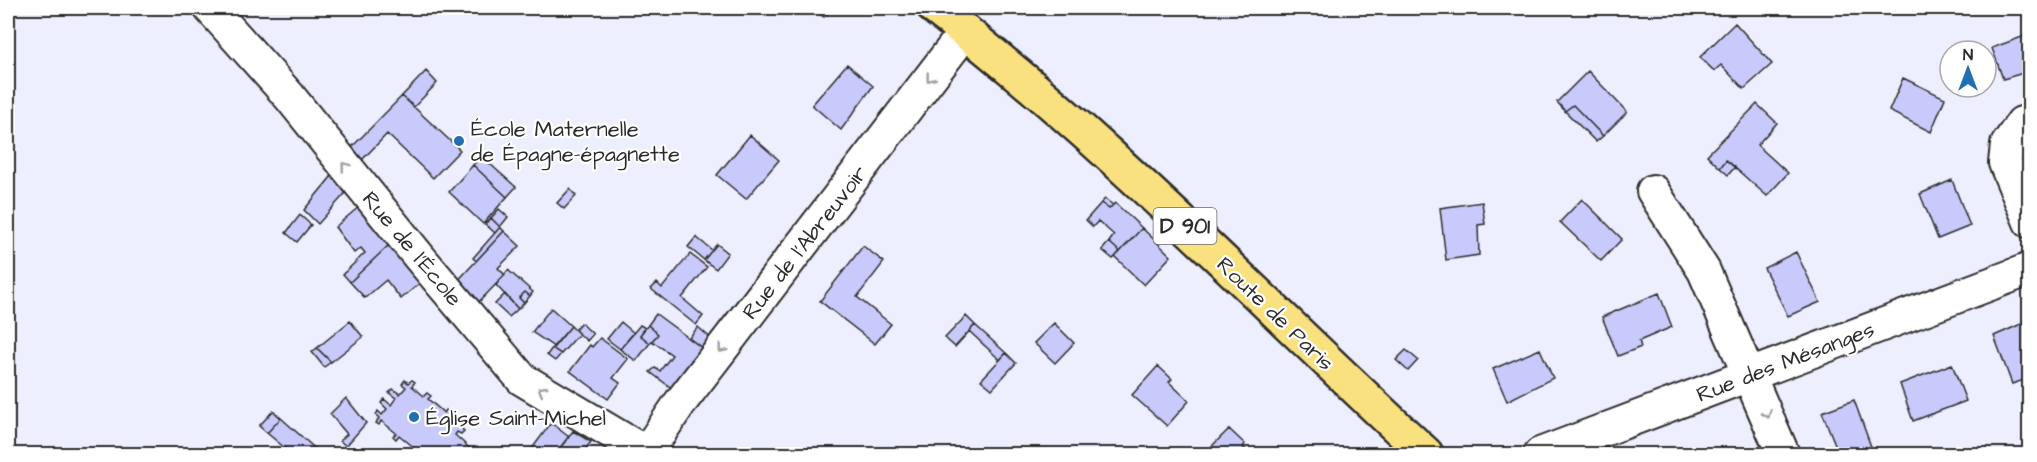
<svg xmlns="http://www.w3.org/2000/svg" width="2037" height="462" viewBox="0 0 2037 462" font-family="'Architects Daughter',sans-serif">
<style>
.building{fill:#c8cafc;stroke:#2b2b2b;stroke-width:1.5}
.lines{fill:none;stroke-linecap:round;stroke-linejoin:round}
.minor-casing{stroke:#2b2b2b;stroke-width:36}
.primary-casing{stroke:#2b2b2b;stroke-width:38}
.minor{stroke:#fff;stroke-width:32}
.primary{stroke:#fae180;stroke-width:33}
.oneway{stroke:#a0a0a0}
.poi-dot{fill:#1f6fb2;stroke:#fff;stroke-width:2}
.labels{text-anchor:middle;stroke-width:4.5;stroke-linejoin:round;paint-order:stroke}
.shield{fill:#fff;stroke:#6b6b6b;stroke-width:1.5}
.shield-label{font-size:21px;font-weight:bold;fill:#2b2b2b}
.poi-label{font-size:22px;fill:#2b2b2b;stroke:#fff;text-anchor:start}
.street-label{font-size:22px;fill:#2b2b2b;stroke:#fff}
</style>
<rect width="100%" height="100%" fill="#eeeffe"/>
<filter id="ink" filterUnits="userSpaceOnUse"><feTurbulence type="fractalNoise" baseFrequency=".0167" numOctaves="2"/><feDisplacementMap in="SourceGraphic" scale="12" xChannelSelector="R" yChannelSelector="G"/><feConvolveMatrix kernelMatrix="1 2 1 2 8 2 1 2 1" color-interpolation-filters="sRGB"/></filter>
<g filter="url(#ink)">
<path class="building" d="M 811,8 L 834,8 L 824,17 Z
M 1735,23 L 1772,64 L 1744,89 L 1721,65 L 1714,71 L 1700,57 Z
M 2030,34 L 2030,71 L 2003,79 L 1992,48 Z
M 847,64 L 873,86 L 841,130 L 812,105 Z
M 426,71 L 437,83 L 414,107 L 402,96 Z
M 1588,71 L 1627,112 L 1603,136 L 1573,105 L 1565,111 L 1557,102 Z
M 1903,78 L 1945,98 L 1931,132 L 1889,111 Z
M 402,96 L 460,150 L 433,178 L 387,134 L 359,163 L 349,150 Z
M 1757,104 L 1777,123 L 1757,145 L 1788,173 L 1767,196 L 1726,160 L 1720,168 L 1707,155 Z
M 1573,105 L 1603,136 L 1596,142 L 1565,111 Z
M 750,135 L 779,160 L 746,199 L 717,175 Z
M 481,156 L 516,187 L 507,197 L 473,165 Z
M 1726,160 L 1735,167 L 1728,175 L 1720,168 Z
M 473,165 L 507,197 L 483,224 L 449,192 Z
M 336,171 L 351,187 L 318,224 L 304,210 Z
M 1952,180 L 1970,226 L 1938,239 L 1920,194 Z
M 570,189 L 576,196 L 564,209 L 557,203 Z
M 1105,199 L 1113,205 L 1109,209 L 1101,203 Z
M 1582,199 L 1622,239 L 1601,261 L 1560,222 Z
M 1482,202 L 1485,224 L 1478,225 L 1479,255 L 1446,260 L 1440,208 Z
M 1101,203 L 1109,209 L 1115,203 L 1142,228 L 1120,252 L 1109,242 L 1114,235 L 1098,221 L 1093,227 L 1086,220 Z
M 360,206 L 390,244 L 350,282 L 343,274 L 365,253 L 361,248 L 354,253 L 335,227 Z
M 499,209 L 508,217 L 500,227 L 491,218 Z
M 300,215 L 311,225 L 297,242 L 286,233 Z
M 491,218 L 500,227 L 495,233 L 485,224 Z
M 500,227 L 504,231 L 476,261 L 473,258 Z
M 1142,228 L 1171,256 L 1144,285 L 1115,257 Z
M 504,231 L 520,246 L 498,268 L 505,275 L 473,308 L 452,287 Z
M 696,237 L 712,250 L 704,260 L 688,247 Z
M 1109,242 L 1120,252 L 1113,259 L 1102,250 Z
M 390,244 L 420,283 L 401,299 L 386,280 L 365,298 L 350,282 Z
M 717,244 L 728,253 L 716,269 L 704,260 Z
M 863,246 L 884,262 L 857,297 L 891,324 L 875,344 L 820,301 Z
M 1796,252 L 1820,302 L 1788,316 L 1764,268 Z
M 690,254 L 707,267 L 682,298 L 703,316 L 696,325 L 651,289 L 657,283 L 662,288 Z
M 508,270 L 533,292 L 530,296 L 525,292 L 519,298 L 524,303 L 518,309 L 496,285 Z
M 525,292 L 530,296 L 524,303 L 519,298 Z
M 1659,293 L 1672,327 L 1639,341 L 1641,347 L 1618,356 L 1602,317 Z
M 505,294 L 518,309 L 509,317 L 495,304 Z
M 551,308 L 571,326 L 554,347 L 532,332 Z
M 656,314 L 706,351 L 674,390 L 650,372 L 655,368 L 660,371 L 672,355 L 652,341 L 658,334 L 648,325 Z
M 966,316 L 975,325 L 955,347 L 945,338 Z
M 350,321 L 363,337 L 331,362 L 317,348 Z
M 2028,321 L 2030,378 L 2012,384 L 1994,336 Z
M 621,322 L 634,333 L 620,349 L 607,339 Z
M 581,323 L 593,334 L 587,341 L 575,330 Z
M 1054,323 L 1074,343 L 1055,363 L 1034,343 Z
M 640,325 L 645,328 L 640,335 L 650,343 L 636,361 L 620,349 Z
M 648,325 L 658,334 L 650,343 L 640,335 Z
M 975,325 L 1006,353 L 1000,360 L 969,331 Z
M 571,326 L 579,334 L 561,354 L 552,348 Z
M 698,327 L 714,341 L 706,351 L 689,338 Z
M 600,338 L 628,359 L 613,378 L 620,383 L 608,399 L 570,371 L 590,345 L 592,347 Z
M 317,348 L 331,362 L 324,367 L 312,352 Z
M 552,348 L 561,354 L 555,361 L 547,355 Z
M 1540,349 L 1553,378 L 1507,401 L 1493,369 Z
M 1406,350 L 1418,360 L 1408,371 L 1396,360 Z
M 1006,353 L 1016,363 L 992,389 L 981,380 Z
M 1952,364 L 1966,401 L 1913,421 L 1900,384 Z
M 1158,366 L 1172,379 L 1169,382 L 1189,401 L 1167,426 L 1132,395 Z
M 405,380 L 408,383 L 412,380 L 415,382 L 412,386 L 424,396 L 427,393 L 431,396 L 428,399 L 444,413 L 446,410 L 450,413 L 448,416 L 456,424 L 459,420 L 462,424 L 460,427 L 464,431 L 461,434 L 457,432 L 455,435 L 476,454 L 415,454 L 413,453 L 416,449 L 399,435 L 396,439 L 393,436 L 396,433 L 381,421 L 379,425 L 376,423 L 379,418 L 376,415 L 378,411 L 382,415 L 387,409 L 381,403 L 384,399 L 391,405 L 396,398 L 389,393 L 393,389 L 400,394 L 406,387 L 402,384 Z
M 346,398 L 366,423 L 346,446 L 340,441 L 347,434 L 330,414 Z
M 1854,400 L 1873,452 L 1839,454 L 1822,412 Z
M 273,411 L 281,418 L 267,433 L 259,426 Z
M 281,418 L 321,454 L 292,454 L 267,433 Z
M 551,423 L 569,437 L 555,454 L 528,454 Z
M 1229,429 L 1245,444 L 1243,447 L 1251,454 L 1204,454 Z
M 573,431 L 591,442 L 581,454 L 555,454 Z"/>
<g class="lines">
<defs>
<path id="minor" d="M 210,8 L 289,96 L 420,258 L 522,379 L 648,454
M 2030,121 L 2022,123 L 2007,145 L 2005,163 L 2030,222
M 1653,191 L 1704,271 L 1783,454
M 646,453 L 680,403 L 966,31
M 1540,454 L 2030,269"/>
<path id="primary" d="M 935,8 C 1110,142 1264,305 1426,454"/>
</defs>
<use href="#minor" class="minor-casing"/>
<use href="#primary" class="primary-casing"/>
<use href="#minor" class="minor"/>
<use href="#primary" class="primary"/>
</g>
<defs><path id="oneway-chevron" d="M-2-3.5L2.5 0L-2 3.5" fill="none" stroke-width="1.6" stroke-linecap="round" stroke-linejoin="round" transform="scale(1.5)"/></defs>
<g class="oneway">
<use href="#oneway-chevron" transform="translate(930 78) rotate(128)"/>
<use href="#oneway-chevron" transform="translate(345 166) rotate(-129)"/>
<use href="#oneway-chevron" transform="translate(722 349) rotate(128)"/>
<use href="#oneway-chevron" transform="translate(542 390) rotate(-149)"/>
<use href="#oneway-chevron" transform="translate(1767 414) rotate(68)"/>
</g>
</g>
<g class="poi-dot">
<circle cx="459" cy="141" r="6"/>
<circle cx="414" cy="417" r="6"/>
</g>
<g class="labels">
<rect class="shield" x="1153.5" y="208" width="63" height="36" rx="4.5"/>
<g class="shield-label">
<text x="1185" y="233">D 901</text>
</g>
<g class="poi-label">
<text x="471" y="136">École Maternelle<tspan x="471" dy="25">de Épagne-épagnette</tspan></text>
<text x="426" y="425">Église Saint-Michel</text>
</g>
<g class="street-label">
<text transform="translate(804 242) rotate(-52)" y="8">Rue de l'Abreuvoir</text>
<text transform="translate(413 248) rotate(50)" y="8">Rue de l'École</text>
<text transform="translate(1276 313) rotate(44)" y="8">Route de Paris</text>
<text transform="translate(1785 361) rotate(-21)" y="8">Rue des Mésanges</text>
</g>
</g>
<rect width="2037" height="462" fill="none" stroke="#fff" stroke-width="30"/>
<rect x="15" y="15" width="2007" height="432" fill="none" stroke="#2b2b2b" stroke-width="2" filter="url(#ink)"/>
<g transform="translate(1968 69)"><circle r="28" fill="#ffffff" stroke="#aaaaaa" stroke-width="1.5"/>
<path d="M0-4.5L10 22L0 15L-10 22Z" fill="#1f6fb2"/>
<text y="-9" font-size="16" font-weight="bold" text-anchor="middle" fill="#2b2b2b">N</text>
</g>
</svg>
